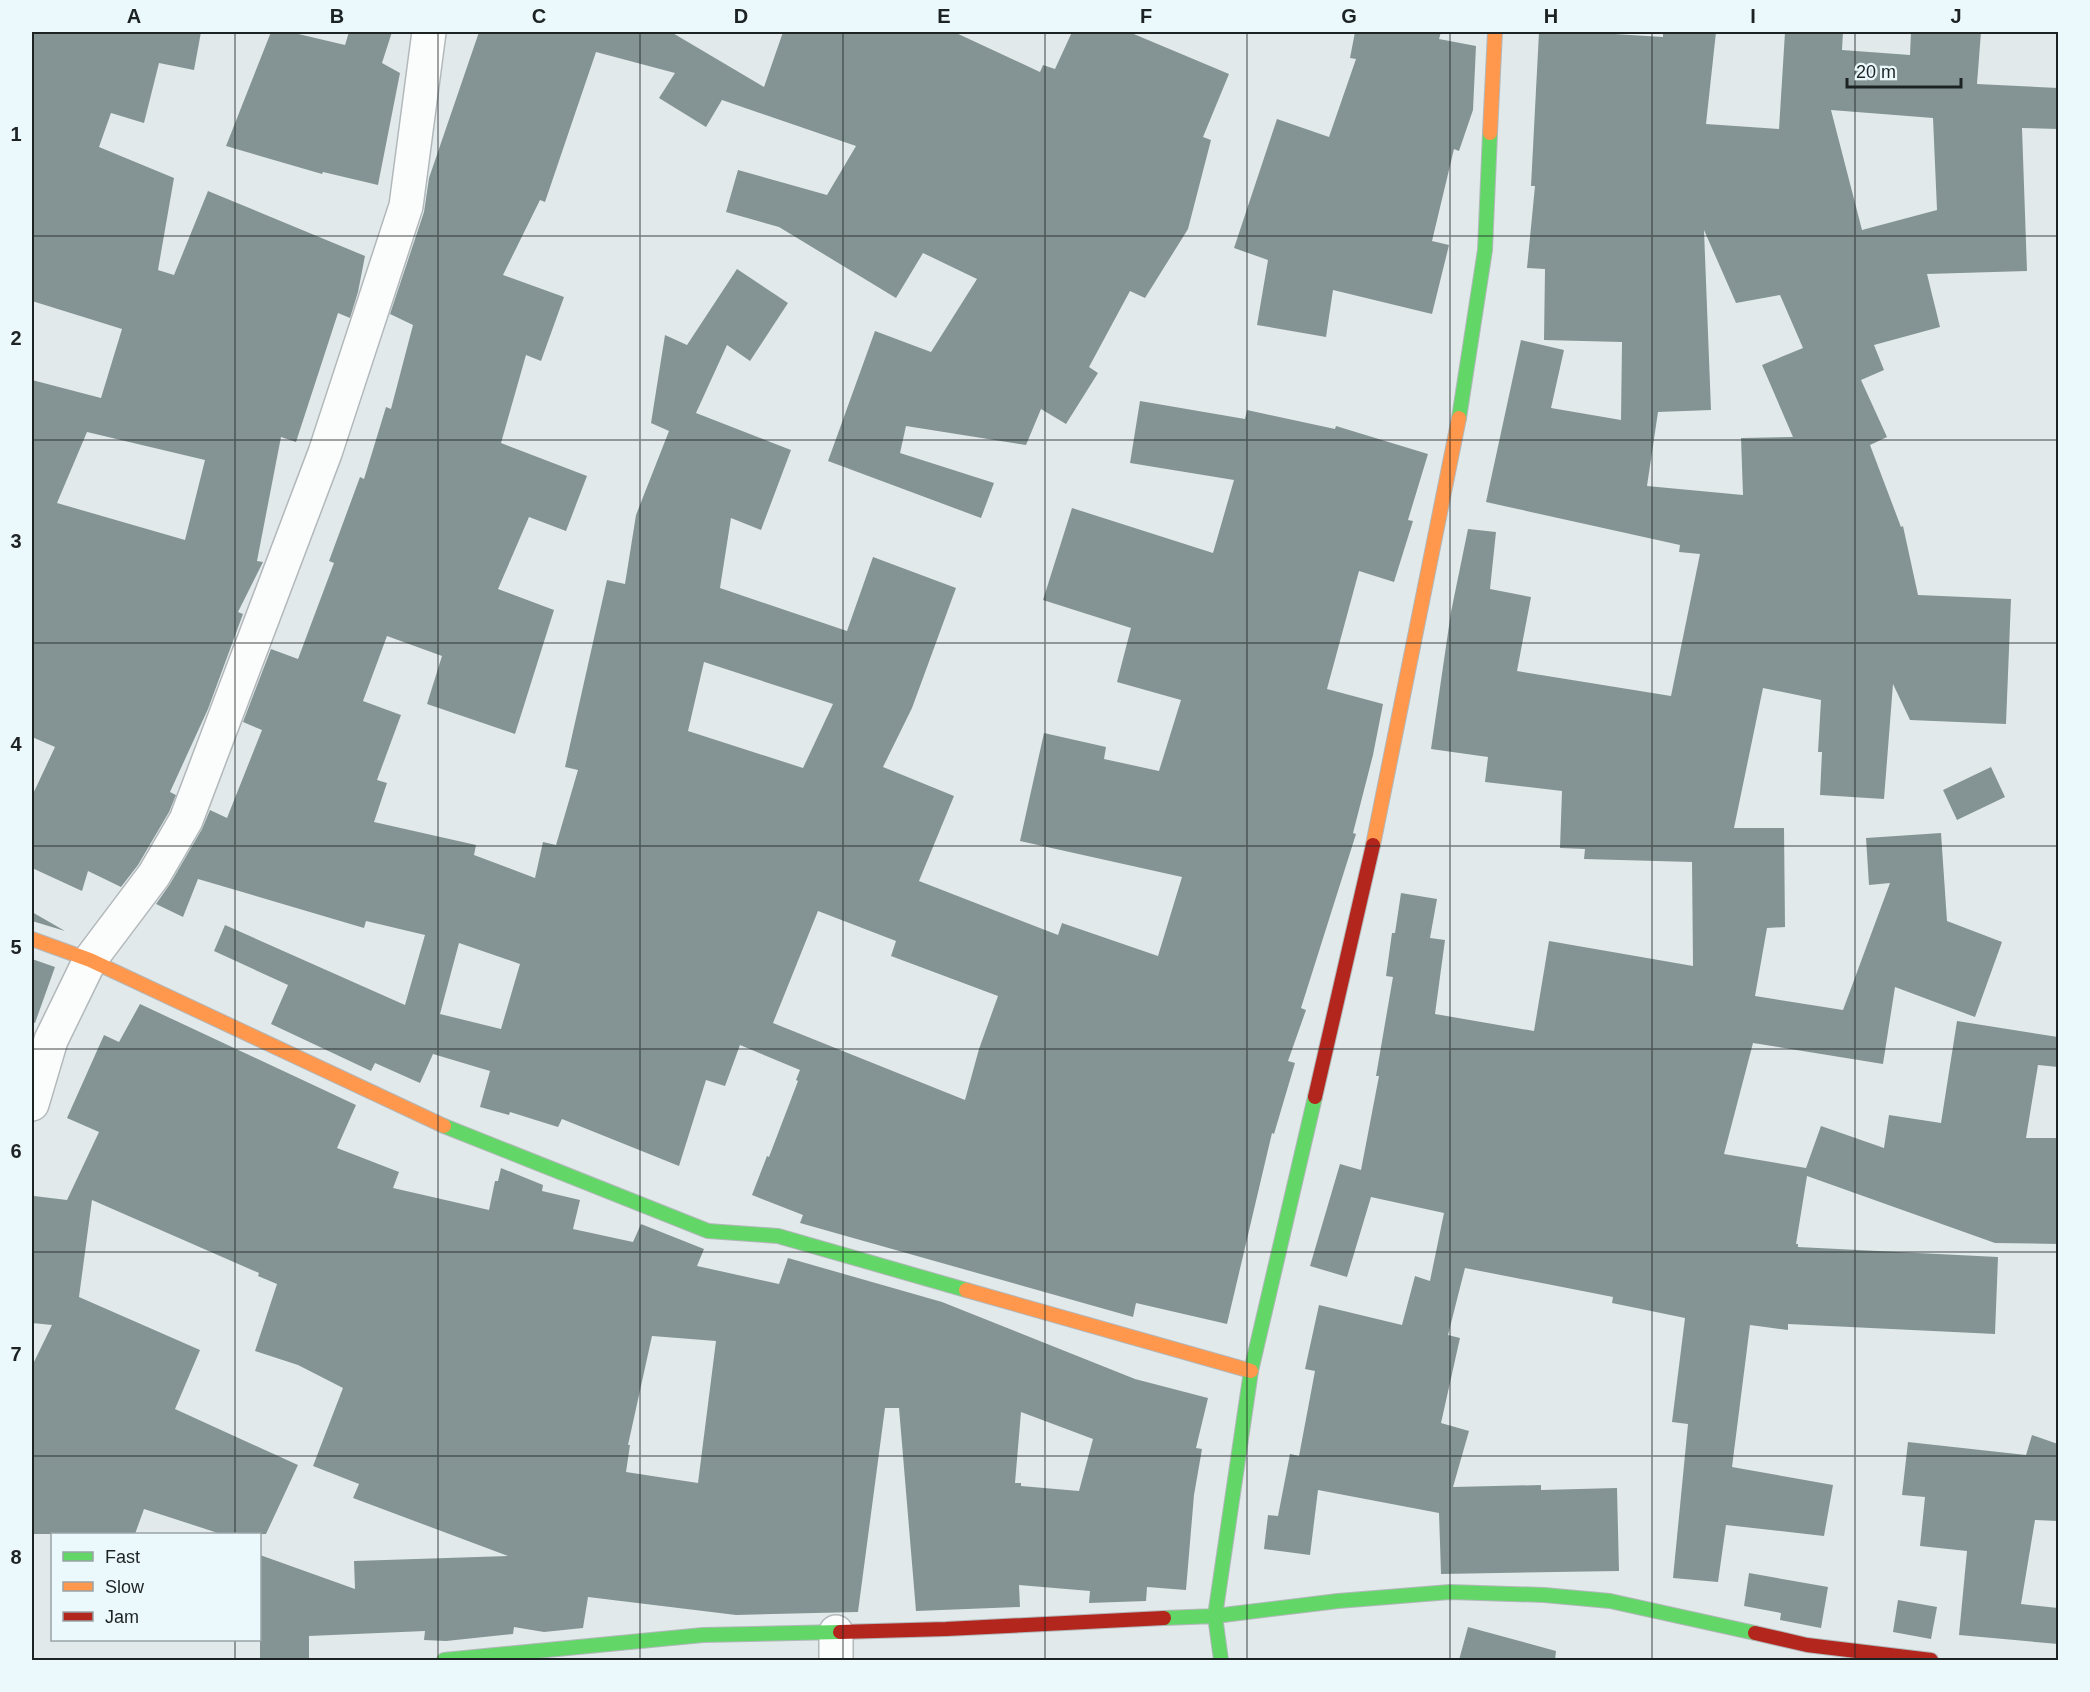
<svg xmlns="http://www.w3.org/2000/svg" width="2090" height="1692" viewBox="0 0 2090 1692" font-family="Arial,sans-serif">
<style>
.building{fill:#849494;fill-rule:evenodd}
.lines{fill:none;stroke-linecap:round;stroke-linejoin:round}
.street-casing{stroke:#b2b8ba;stroke-width:36}
.fast-casing{stroke:#b2b8ba;stroke-width:16}
.slow-casing{stroke:#b2b8ba;stroke-width:16}
.jam-casing{stroke:#b2b8ba;stroke-width:16}
.street{stroke:#fbfcfc;stroke-width:33}
.fast{stroke:#63d668;stroke-width:14}
.slow{stroke:#ff974d;stroke-width:14}
.jam{stroke:#b3261e;stroke-width:14}
.grid{fill:none;stroke:#1d2223;stroke-width:1.5;stroke-opacity:0.55}
.neatline{fill:none;stroke:#1d2223;stroke-width:2}
.grid-label{font-size:20px;text-anchor:middle;font-weight:bold;fill:#1d2223}
</style>
<rect width="100%" height="100%" fill="#e2e9eb"/>
<path class="building" d="M 32,32 L 201,32 L 194,70 L 159,63 L 144,123 L 111,113 L 99,147 L 174,178 L 158,270 L 174,275 L 208,191 L 365,256 L 358,292 L 350,318 L 338,313 L 296,442 L 281,437 L 257,561 L 263,562 L 238,612 L 243,614 L 208,709 L 170,792 L 176,795 L 169,812 L 138,865 L 121,887 L 88,871 L 82,891 L 32,868 L 32,796 L 55,747 L 32,737 L 32,380 L 101,398 L 122,329 L 32,301 ZM 87,432 L 205,460 L 185,540 L 57,503 Z
M 271,32 L 290,32 L 345,45 L 349,32 L 392,32 L 382,63 L 400,73 L 378,185 L 323,172 L 322,174 L 226,146 Z
M 479,32 L 671,32 L 764,87 L 783,32 L 954,32 L 1040,72 L 1043,65 L 1055,69 L 1072,32 L 1129,32 L 1229,74 L 1203,137 L 1211,140 L 1188,229 L 1145,298 L 1130,291 L 1089,367 L 1098,373 L 1066,424 L 1041,409 L 1026,445 L 906,426 L 900,453 L 994,483 L 981,518 L 828,461 L 875,331 L 931,352 L 977,279 L 923,253 L 896,298 L 779,227 L 726,212 L 738,170 L 827,195 L 856,146 L 722,100 L 706,127 L 659,98 L 675,73 L 596,52 L 545,202 L 540,200 L 503,275 L 564,297 L 541,361 L 526,355 L 501,443 L 587,476 L 566,531 L 529,517 L 498,589 L 554,610 L 515,734 L 427,704 L 442,656 L 387,636 L 363,701 L 401,715 L 377,780 L 387,783 L 374,822 L 476,845 L 474,855 L 535,878 L 543,842 L 556,845 L 578,770 L 565,767 L 607,580 L 625,584 L 636,515 L 669,431 L 651,423 L 665,335 L 687,345 L 737,269 L 788,303 L 750,361 L 727,345 L 696,413 L 791,450 L 761,530 L 731,518 L 720,588 L 847,631 L 873,557 L 956,588 L 912,708 L 883,767 L 954,796 L 919,881 L 1058,935 L 1062,923 L 1158,956 L 1182,877 L 1020,841 L 1044,733 L 1106,747 L 1104,759 L 1159,771 L 1181,700 L 1117,682 L 1131,628 L 1043,600 L 1072,508 L 1213,553 L 1234,480 L 1130,463 L 1140,401 L 1245,419 L 1247,410 L 1335,429 L 1336,426 L 1428,454 L 1408,520 L 1413,521 L 1394,582 L 1359,571 L 1327,689 L 1383,704 L 1373,755 L 1353,833 L 1356,834 L 1301,1008 L 1306,1010 L 1288,1061 L 1295,1063 L 1274,1134 L 1272,1133 L 1227,1324 L 1136,1303 L 1133,1317 L 800,1223 L 803,1215 L 752,1195 L 767,1156 L 769,1157 L 798,1081 L 796,1080 L 800,1070 L 740,1045 L 725,1086 L 706,1080 L 679,1166 L 562,1119 L 558,1127 L 510,1112 L 509,1115 L 480,1107 L 490,1071 L 433,1054 L 420,1083 L 375,1063 L 371,1071 L 271,1024 L 288,985 L 214,951 L 225,925 L 405,1005 L 425,935 L 366,921 L 364,928 L 198,879 L 183,917 L 156,904 L 170,884 L 202,829 L 210,810 L 227,818 L 262,730 L 243,722 L 271,649 L 298,659 L 334,563 L 329,561 L 360,477 L 364,479 L 386,407 L 391,409 L 413,325 L 390,314 L 424,212 L 429,178 ZM 704,662 L 833,704 L 803,768 L 688,731 ZM 818,911 L 896,941 L 891,956 L 998,996 L 979,1049 L 965,1100 L 773,1023 ZM 459,943 L 520,964 L 501,1029 L 440,1014 Z
M 1355,32 L 1441,32 L 1439,39 L 1476,46 L 1473,110 L 1459,151 L 1454,149 L 1432,241 L 1449,245 L 1432,314 L 1333,290 L 1326,337 L 1257,325 L 1268,260 L 1234,248 L 1277,119 L 1329,137 L 1356,59 L 1350,58 Z
M 1539,32 L 1582,32 L 1663,37 L 1663,32 L 1716,32 L 1706,124 L 1779,129 L 1785,32 L 1843,32 L 1842,50 L 1910,55 L 1911,32 L 1981,32 L 1977,84 L 2058,88 L 2058,129 L 2022,128 L 2027,271 L 1927,274 L 1940,327 L 1874,345 L 1884,370 L 1861,380 L 1887,437 L 1870,445 L 1901,527 L 1903,526 L 1918,595 L 2011,599 L 2006,724 L 1910,720 L 1893,684 L 1884,799 L 1820,795 L 1822,752 L 1818,752 L 1821,700 L 1763,688 L 1734,828 L 1784,828 L 1785,927 L 1767,928 L 1755,996 L 1843,1010 L 1890,883 L 1869,885 L 1866,838 L 1941,833 L 1947,921 L 2002,942 L 1975,1017 L 1895,987 L 1883,1064 L 1753,1043 L 1724,1154 L 1806,1168 L 1821,1126 L 1884,1148 L 1889,1115 L 1941,1123 L 1957,1021 L 2058,1037 L 2058,1067 L 2038,1065 L 2026,1138 L 2058,1138 L 2058,1244 L 1995,1243 L 1807,1176 L 1796,1244 L 1798,1244 L 1798,1247 L 1998,1257 L 1995,1334 L 1788,1324 L 1788,1330 L 1750,1325 L 1732,1467 L 1833,1485 L 1824,1536 L 1726,1525 L 1718,1582 L 1673,1578 L 1688,1424 L 1672,1422 L 1685,1318 L 1612,1303 L 1613,1297 L 1465,1268 L 1448,1335 L 1460,1338 L 1441,1423 L 1469,1431 L 1453,1487 L 1541,1485 L 1541,1490 L 1617,1488 L 1619,1571 L 1441,1574 L 1439,1513 L 1318,1490 L 1310,1555 L 1264,1549 L 1268,1515 L 1278,1516 L 1290,1454 L 1299,1456 L 1315,1371 L 1305,1369 L 1319,1305 L 1402,1325 L 1415,1276 L 1430,1281 L 1444,1213 L 1371,1197 L 1347,1277 L 1310,1266 L 1340,1164 L 1361,1170 L 1379,1076 L 1376,1076 L 1393,977 L 1386,976 L 1392,933 L 1395,933 L 1401,893 L 1437,899 L 1430,938 L 1445,940 L 1435,1014 L 1534,1031 L 1549,941 L 1693,966 L 1692,862 L 1584,859 L 1585,849 L 1560,848 L 1562,791 L 1485,782 L 1488,757 L 1431,749 L 1451,612 L 1468,529 L 1496,532 L 1490,589 L 1531,597 L 1517,671 L 1671,696 L 1700,554 L 1679,552 L 1680,545 L 1486,502 L 1521,340 L 1564,350 L 1551,408 L 1621,420 L 1622,342 L 1544,340 L 1545,269 L 1527,268 L 1535,186 L 1531,186 ZM 1831,110 L 1933,118 L 1937,210 L 1862,230 ZM 1704,230 L 1736,303 L 1780,295 L 1803,348 L 1762,365 L 1793,437 L 1741,438 L 1743,495 L 1647,486 L 1658,412 L 1711,410 Z
M 1991,767 L 2005,797 L 1957,820 L 1943,790 Z
M 32,912 L 65,931 L 32,921 Z
M 32,959 L 55,967 L 35,1023 L 32,1022 Z
M 140,1004 L 356,1105 L 337,1148 L 399,1172 L 393,1188 L 489,1210 L 495,1181 L 498,1181 L 501,1168 L 543,1185 L 542,1191 L 580,1200 L 573,1229 L 633,1242 L 641,1224 L 704,1249 L 697,1266 L 779,1284 L 788,1258 L 942,1302 L 1135,1379 L 1208,1398 L 1196,1448 L 1202,1449 L 1194,1495 L 1186,1590 L 1147,1587 L 1146,1601 L 1089,1603 L 1090,1591 L 1019,1585 L 1020,1607 L 916,1611 L 899,1408 L 885,1408 L 858,1612 L 736,1615 L 588,1597 L 583,1628 L 544,1632 L 514,1627 L 513,1634 L 446,1641 L 424,1640 L 425,1631 L 309,1636 L 309,1660 L 260,1660 L 260,1555 L 355,1589 L 354,1561 L 508,1556 L 353,1498 L 359,1484 L 313,1466 L 343,1388 L 298,1365 L 255,1351 L 277,1284 L 258,1276 L 259,1273 L 92,1200 L 79,1297 L 200,1350 L 175,1409 L 298,1465 L 266,1534 L 221,1534 L 144,1509 L 135,1534 L 32,1534 L 32,1366 L 52,1325 L 32,1323 L 32,1220 L 34,1196 L 67,1200 L 99,1132 L 67,1118 L 104,1035 L 119,1042 ZM 652,1336 L 716,1341 L 698,1483 L 626,1472 L 630,1445 L 628,1445 ZM 1021,1412 L 1093,1439 L 1079,1491 L 1021,1486 L 1021,1483 L 1015,1483 Z
M 2032,1435 L 2058,1444 L 2058,1521 L 2035,1520 L 2021,1604 L 2058,1608 L 2058,1644 L 1959,1635 L 1967,1551 L 1920,1546 L 1925,1497 L 1902,1495 L 1908,1442 L 2026,1455 Z
M 1749,1573 L 1828,1587 L 1821,1628 L 1780,1620 L 1781,1613 L 1744,1606 Z
M 1898,1600 L 1937,1607 L 1931,1639 L 1893,1632 Z
M 1468,1627 L 1556,1651 L 1555,1660 L 1459,1660 Z"/>
<g class="lines">
<defs>
<path id="street" d="M 32,1104 L 51,1040 L 90,960 L 154,875 L 186,820 L 325,453 L 406,206 L 429,32
M 836,1632 L 836,1660"/>
<path id="fast" d="M 1459,418 L 1485,250 L 1490,133
M 444,1126 L 708,1231 L 778,1236 L 966,1290
M 1164,1618 L 1215,1616 L 1338,1601 L 1450,1592 L 1544,1595 L 1610,1601 L 1755,1633
M 444,1660 L 703,1635 L 840,1632
M 1221,1660 L 1215,1616 L 1251,1371 L 1315,1097"/>
<path id="slow" d="M 1490,133 L 1495,32
M 1373,845 L 1459,418
M 32,939 L 90,960 L 444,1126
M 966,1290 L 1251,1371"/>
<path id="jam" d="M 1315,1097 L 1373,845
M 840,1632 L 946,1629 L 1164,1618
M 1755,1633 L 1807,1645 L 1931,1660"/>
</defs>
<use href="#street" class="street-casing"/>
<use href="#fast" class="fast-casing"/>
<use href="#slow" class="slow-casing"/>
<use href="#jam" class="jam-casing"/>
<use href="#street" class="street"/>
<use href="#fast" class="fast"/>
<use href="#slow" class="slow"/>
<use href="#jam" class="jam"/>
</g>
<path class="grid" d="M 235,32 L 235,1534M 438,32 L 438,1660M 640,32 L 640,1660M 843,32 L 843,1660M 1045,32 L 1045,1660M 1247,32 L 1247,1660M 1450,32 L 1450,1660M 1652,32 L 1652,1660M 1855,32 L 1855,1660M 32,236 L 2058,236M 32,440 L 2058,440M 32,643 L 2058,643M 32,846 L 2058,846M 32,1049 L 2058,1049M 32,1252 L 2058,1252M 32,1456 L 2058,1456M 235,1640 L 235,1660"/>
<rect width="2090" height="1692" fill="none" stroke="#ebf9fd" stroke-width="66"/>
<rect x="51" y="1533" width="210" height="108" fill="#ebf9fd" stroke="#99a3a6" stroke-width="1.5"/>
<rect x="63" y="1552" width="30" height="9" fill="#63d668" stroke="#99a3a6" stroke-width="1.5"/>
<text x="105" y="1563" font-size="18" fill="#1d2223">Fast</text>
<rect x="63" y="1582" width="30" height="9" fill="#ff974d" stroke="#99a3a6" stroke-width="1.5"/>
<text x="105" y="1593" font-size="18" fill="#1d2223">Slow</text>
<rect x="63" y="1612" width="30" height="9" fill="#b3261e" stroke="#99a3a6" stroke-width="1.5"/>
<text x="105" y="1623" font-size="18" fill="#1d2223">Jam</text>
<path d="M1847 78v9h114v-9" fill="none" stroke="#1d2223" stroke-width="3"/>
<text x="1856" y="78" font-size="18" fill="#1d2223" stroke="#ebf9fd" stroke-width="4.5" paint-order="stroke">20 m</text>
<rect x="33" y="33" width="2024" height="1626" class="neatline"/>
<g class="grid-label">
<text x="134" y="23">A</text>
<text x="337" y="23">B</text>
<text x="539" y="23">C</text>
<text x="741" y="23">D</text>
<text x="944" y="23">E</text>
<text x="1146" y="23">F</text>
<text x="1349" y="23">G</text>
<text x="1551" y="23">H</text>
<text x="1753" y="23">I</text>
<text x="1956" y="23">J</text>
<text x="16" y="141">1</text>
<text x="16" y="345">2</text>
<text x="16" y="548">3</text>
<text x="16" y="751">4</text>
<text x="16" y="954">5</text>
<text x="16" y="1158">6</text>
<text x="16" y="1361">7</text>
<text x="16" y="1564">8</text>
</g>
</svg>
